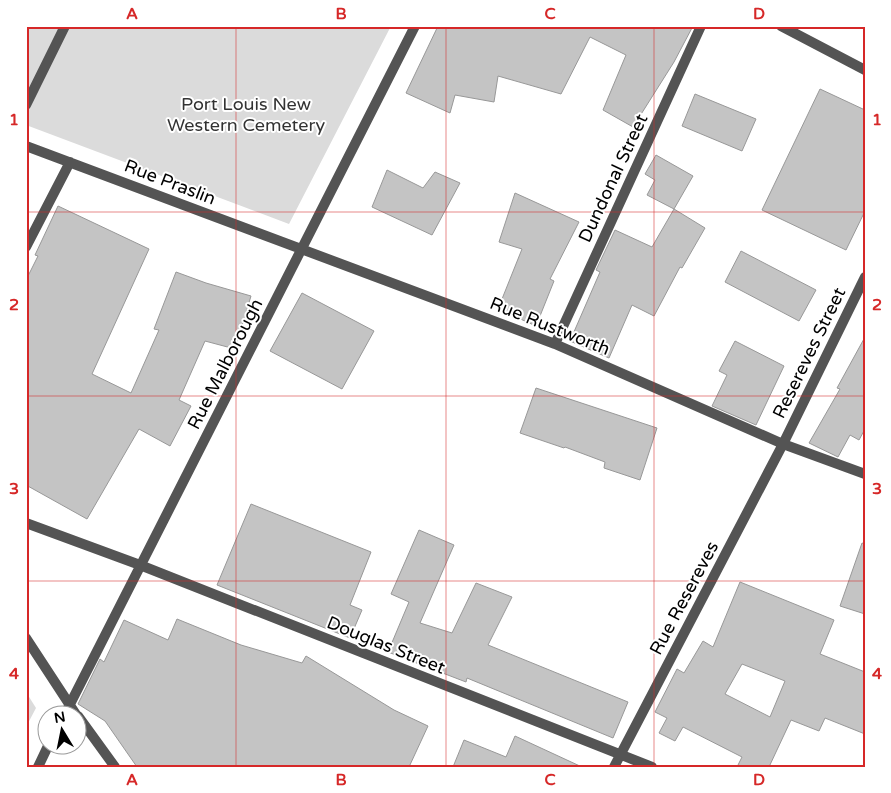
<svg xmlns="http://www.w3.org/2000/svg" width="891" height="793" viewBox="0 0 891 793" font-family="'Varela Round',sans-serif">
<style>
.green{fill:#dbdbdb}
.building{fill:#c4c4c4;stroke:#989898;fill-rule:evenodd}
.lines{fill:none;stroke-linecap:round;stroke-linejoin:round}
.lane{stroke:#545454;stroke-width:10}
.street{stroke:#545454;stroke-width:10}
.grid{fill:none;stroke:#d62828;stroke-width:1;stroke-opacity:0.55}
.labels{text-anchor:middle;stroke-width:4;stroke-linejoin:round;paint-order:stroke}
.park-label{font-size:18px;fill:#323232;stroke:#fff}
.street-label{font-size:18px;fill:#000;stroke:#fff}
.neatline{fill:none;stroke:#d62828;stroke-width:2}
.grid-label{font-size:16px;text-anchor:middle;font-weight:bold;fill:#d62828}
</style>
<rect width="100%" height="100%" fill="#fff"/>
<path class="green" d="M 26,26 L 391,26 L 289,224 L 26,125 Z
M 26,692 L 36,708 L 26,727 Z"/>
<path class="building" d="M 438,26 L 693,26 L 674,62 L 633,127 L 603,110 L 626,55 L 590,37 L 561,94 L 498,76 L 494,102 L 455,95 L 450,113 L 406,93 Z
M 820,89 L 865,110 L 865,211 L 846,250 L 762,210 Z
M 695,94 L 756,119 L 742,151 L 682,126 Z
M 656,155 L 693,176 L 674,209 L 647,195 L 655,180 L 645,174 Z
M 387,170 L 423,188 L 435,172 L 460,183 L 432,235 L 372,207 Z
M 515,193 L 579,222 L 550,279 L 554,281 L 536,326 L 498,309 L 522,249 L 499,242 Z
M 58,206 L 149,249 L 92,374 L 131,393 L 159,330 L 154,329 L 176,272 L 206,283 L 251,296 L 235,349 L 205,341 L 179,400 L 191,406 L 170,446 L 139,429 L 87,519 L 26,485 L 26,280 L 38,256 L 35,255 Z
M 674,209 L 705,228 L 682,268 L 680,267 L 654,316 L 632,305 L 609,358 L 570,341 L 600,272 L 596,270 L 615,230 L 652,247 Z
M 741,251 L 816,290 L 799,321 L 725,282 Z
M 302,293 L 374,331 L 342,389 L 270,351 Z
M 865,337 L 865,429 L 859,440 L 850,435 L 838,457 L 809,443 L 840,389 L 837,388 Z
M 735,341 L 784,366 L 756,425 L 712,406 L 727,375 L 719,371 Z
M 536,388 L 657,428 L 640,480 L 604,468 L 605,462 L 565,447 L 564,448 L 520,433 Z
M 251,504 L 371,552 L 350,605 L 362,610 L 350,638 L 217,585 Z
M 419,530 L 454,545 L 420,623 L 452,633 L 476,583 L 512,597 L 488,645 L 628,702 L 613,738 L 467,678 L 466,682 L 388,652 L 409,602 L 391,594 Z
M 862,543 L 865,544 L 865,614 L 840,606 Z
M 740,582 L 834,620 L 820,654 L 865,672 L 865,734 L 825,718 L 819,731 L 791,720 L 769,767 L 737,767 L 742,757 L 683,727 L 675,741 L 659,733 L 667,718 L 655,712 L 677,669 L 684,673 L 703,641 L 713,647 ZM 742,664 L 785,681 L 770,717 L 725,694 Z
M 177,619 L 241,645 L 302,663 L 306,656 L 394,710 L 428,726 L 409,767 L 137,767 L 105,721 L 78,704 L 100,659 L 104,662 L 124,620 L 168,640 Z
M 515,736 L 582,767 L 453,767 L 464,740 L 506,757 Z"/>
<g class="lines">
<path class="lane" d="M 26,105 L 65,26"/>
<path class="street" d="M 781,26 L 865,70
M 26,146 L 555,344 L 783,444 L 865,474
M 26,247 L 70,162
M 555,344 L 701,26
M 26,523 L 140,565 L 652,767
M 26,638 L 77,716
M 64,716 L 415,26
M 78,716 L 115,767
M 38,767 L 48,746
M 614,767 L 783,444 L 865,277"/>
</g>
<path class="grid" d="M 236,26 L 236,767M 446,26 L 446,767M 654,26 L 654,767M 26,212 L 865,212M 26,396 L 865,396M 26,581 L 865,581"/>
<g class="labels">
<g class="park-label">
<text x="246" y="110">Port Louis New<tspan x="246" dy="21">Western Cemetery</tspan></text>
</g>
<g class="street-label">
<text transform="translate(613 178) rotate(-65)" y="6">Dundonal Street</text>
<text transform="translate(170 182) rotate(21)" y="6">Rue Praslin</text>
<text transform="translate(550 326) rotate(22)" y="6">Rue Rustworth</text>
<text transform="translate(809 353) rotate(-64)" y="6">Resereves Street</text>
<text transform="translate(225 364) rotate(-63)" y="6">Rue Malborough</text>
<text transform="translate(684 598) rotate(-62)" y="6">Rue Resereves</text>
<text transform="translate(386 645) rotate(22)" y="6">Douglas Street</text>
</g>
</g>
<rect width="891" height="793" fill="none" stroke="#ffffff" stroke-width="55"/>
<g transform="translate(62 730) rotate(350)"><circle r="24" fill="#ffffff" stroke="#999999"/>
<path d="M0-4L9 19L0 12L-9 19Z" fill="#000000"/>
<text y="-8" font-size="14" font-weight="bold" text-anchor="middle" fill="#000000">N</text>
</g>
<rect x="28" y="28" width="836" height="738" class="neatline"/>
<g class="grid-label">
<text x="132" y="19">A</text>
<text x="341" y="19">B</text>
<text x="550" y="19">C</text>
<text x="759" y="19">D</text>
<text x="14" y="125">1</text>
<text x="877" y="125">1</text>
<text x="14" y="310">2</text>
<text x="877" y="310">2</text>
<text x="14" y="494">3</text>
<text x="877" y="494">3</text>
<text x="14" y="679">4</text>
<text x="877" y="679">4</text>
<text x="132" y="785">A</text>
<text x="341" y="785">B</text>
<text x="550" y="785">C</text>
<text x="759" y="785">D</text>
</g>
</svg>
